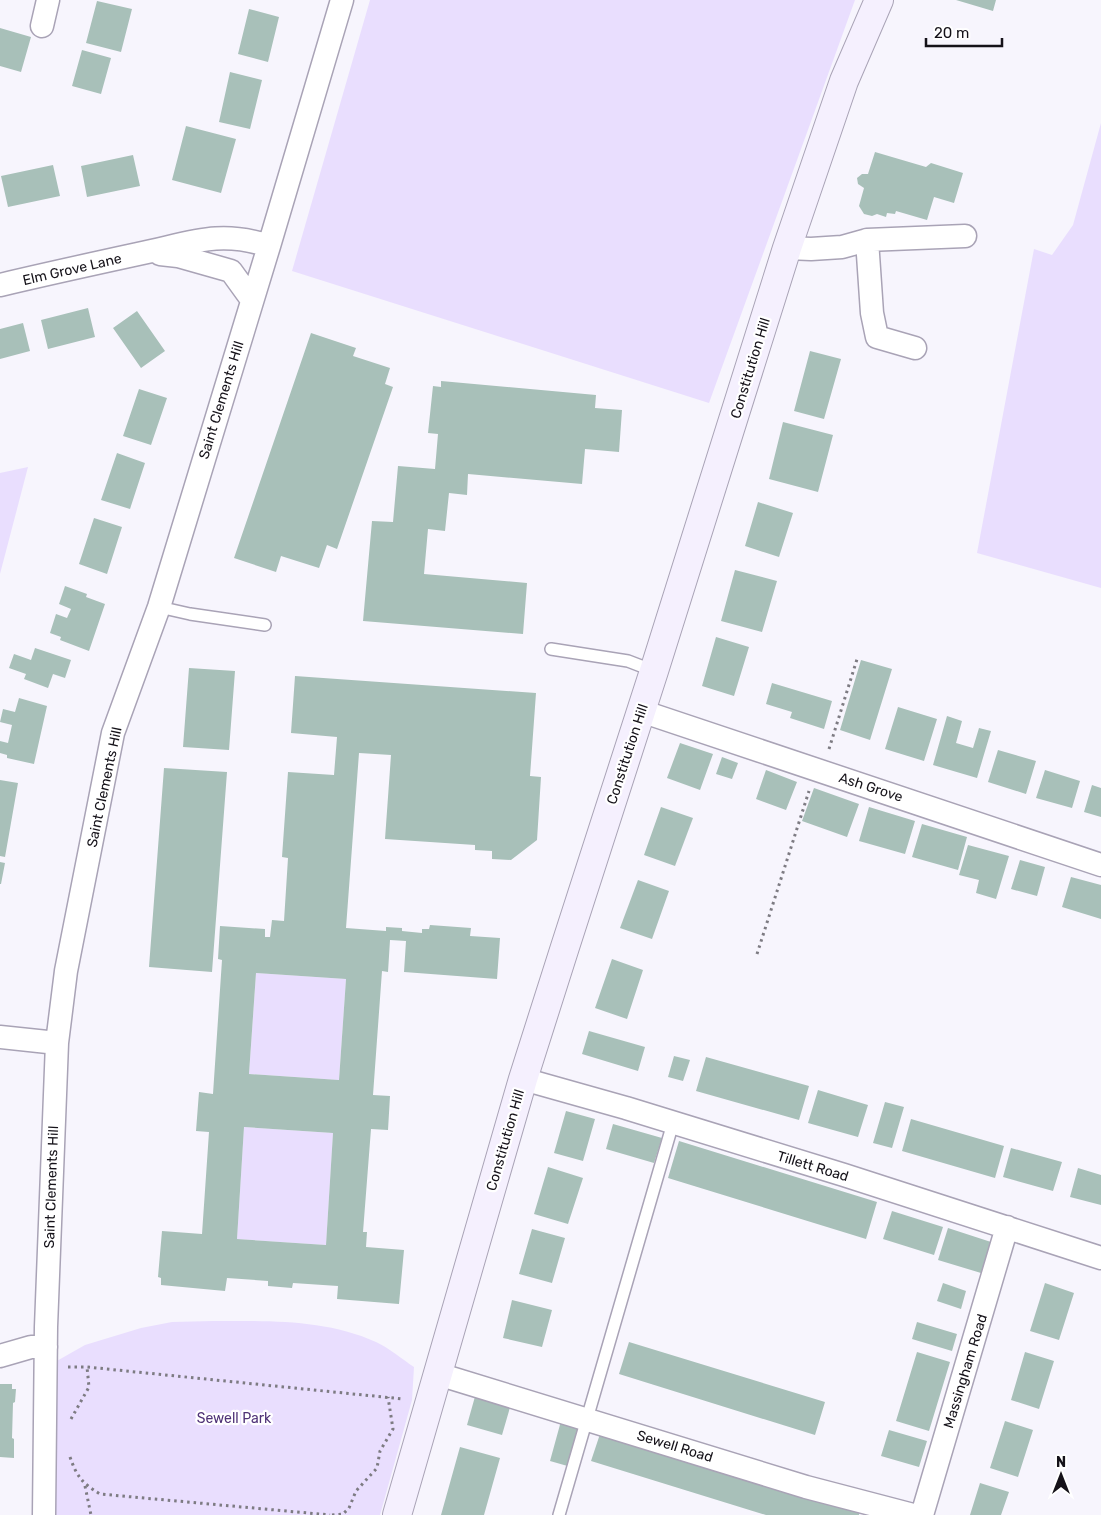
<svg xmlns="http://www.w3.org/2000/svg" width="1101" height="1515" viewBox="0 0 1101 1515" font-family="Rubik,sans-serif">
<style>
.green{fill:#e9defe}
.building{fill:#a8c0b9;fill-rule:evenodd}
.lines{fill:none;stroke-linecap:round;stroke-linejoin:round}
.service-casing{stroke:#a9a3b6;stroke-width:14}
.minor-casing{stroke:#a9a3b6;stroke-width:25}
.secondary-casing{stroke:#a9a3b6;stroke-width:30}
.path{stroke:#7d7b82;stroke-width:3;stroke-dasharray:2.5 4;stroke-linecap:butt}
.service{stroke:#fff;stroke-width:11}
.minor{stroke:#fff;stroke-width:22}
.secondary{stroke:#f5f0fe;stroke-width:28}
.labels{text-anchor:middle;stroke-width:4.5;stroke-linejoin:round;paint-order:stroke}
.street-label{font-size:14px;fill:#151219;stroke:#fff}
.park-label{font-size:14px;fill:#4f3277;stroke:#fff}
</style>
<rect width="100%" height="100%" fill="#f7f5fd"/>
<path class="green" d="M 370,0 L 855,0 L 709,403 L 292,271 Z
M 1101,123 L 1101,588 L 977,553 L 1034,249 L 1052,255 L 1073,225 Z
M 28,467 L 0,574 L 0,473 Z
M 256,973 L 346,979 L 339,1080 L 249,1074 Z
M 244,1127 L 333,1133 L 326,1245 L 237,1239 Z
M 213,1321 C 268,1321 325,1319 376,1342 C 389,1348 402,1359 414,1367 L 412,1400 L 380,1515 L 56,1515 L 55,1362 L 85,1345 L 141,1328 L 172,1322 Z"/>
<path class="building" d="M 956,0 L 996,0 L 993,11 Z
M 97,1 L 132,9 L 121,52 L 86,43 Z
M 249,9 L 279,17 L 268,62 L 238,54 Z
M 0,28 L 31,37 L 21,72 L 0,66 Z
M 82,50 L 111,58 L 101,94 L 72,86 Z
M 230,72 L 262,80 L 250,129 L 219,122 Z
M 186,126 L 236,139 L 221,193 L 172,180 Z
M 875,152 L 926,167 L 931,163 L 963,173 L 954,203 L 934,197 L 927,220 L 896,211 L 895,214 L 887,213 L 886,217 L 877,214 L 872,216 L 864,214 L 859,206 L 864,188 L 858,184 L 857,178 L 862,174 L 868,174 Z
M 133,155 L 140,186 L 87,197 L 81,166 Z
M 53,165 L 60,196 L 8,207 L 1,176 Z
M 88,308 L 95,337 L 48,349 L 41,320 Z
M 137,311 L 165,351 L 141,368 L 113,328 Z
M 23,323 L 30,351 L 0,359 L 0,329 Z
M 311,333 L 356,348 L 353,356 L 390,368 L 385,384 L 393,387 L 337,549 L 327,545 L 319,568 L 281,556 L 276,572 L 234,558 Z
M 810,351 L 841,359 L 824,419 L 794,411 Z
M 441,381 L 596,395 L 595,408 L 622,410 L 619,452 L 585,449 L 582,484 L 468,474 L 467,495 L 449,493 L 445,531 L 428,529 L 424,574 L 527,583 L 523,634 L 363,621 L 372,521 L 393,522 L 398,466 L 435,469 L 438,434 L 428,433 L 433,386 L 441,387 Z
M 139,389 L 167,398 L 151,445 L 123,436 Z
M 783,422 L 833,435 L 818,492 L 769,479 Z
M 117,453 L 145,463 L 130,509 L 101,500 Z
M 758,502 L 793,513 L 779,557 L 745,546 Z
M 94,518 L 122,527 L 107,574 L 79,564 Z
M 735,570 L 777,581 L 762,632 L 721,621 Z
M 65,586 L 87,594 L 86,597 L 105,604 L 89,651 L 60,640 L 61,637 L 50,633 L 56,614 L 67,618 L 71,609 L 59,604 Z
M 716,637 L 749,647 L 734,696 L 702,686 Z
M 35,648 L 71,660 L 65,678 L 53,674 L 48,688 L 24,679 L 26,674 L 9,668 L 14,654 L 31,660 Z
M 861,660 L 892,669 L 870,740 L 840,730 Z
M 189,668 L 235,671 L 229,750 L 183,747 Z
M 295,676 L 536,693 L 530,776 L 541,777 L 537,840 L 511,860 L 492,859 L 492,851 L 475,850 L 475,845 L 385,839 L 391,755 L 359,753 L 346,928 L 386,931 L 386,927 L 402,928 L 402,931 L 422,933 L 422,929 L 429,929 L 430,925 L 471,928 L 470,936 L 500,938 L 497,979 L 404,972 L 406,941 L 390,940 L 388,972 L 382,971 L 373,1095 L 390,1096 L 388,1130 L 371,1129 L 363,1232 L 367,1232 L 366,1247 L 404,1250 L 399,1304 L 337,1299 L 338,1286 L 293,1283 L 292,1288 L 268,1286 L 268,1281 L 227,1278 L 225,1291 L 161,1285 L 161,1278 L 158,1277 L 162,1231 L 202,1234 L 209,1132 L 196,1131 L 199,1092 L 213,1094 L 222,960 L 218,959 L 220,926 L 265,929 L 265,937 L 270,937 L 272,920 L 284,921 L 288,858 L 282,857 L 288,772 L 334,775 L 337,737 L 291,733 ZM 256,973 L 346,979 L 339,1080 L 249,1074 ZM 244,1127 L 333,1133 L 326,1245 L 237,1239 Z
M 772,683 L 832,701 L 824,729 L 790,718 L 792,712 L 766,704 Z
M 19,698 L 47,706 L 34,764 L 7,758 L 7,755 L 0,753 L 0,741 L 8,743 L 12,725 L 0,722 L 3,709 L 15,712 Z
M 898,707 L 937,719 L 924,761 L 885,749 Z
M 947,716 L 962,721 L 956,743 L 973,748 L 979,728 L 991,731 L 977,778 L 933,765 Z
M 680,743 L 713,754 L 700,790 L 667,778 Z
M 998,750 L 1036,761 L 1026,794 L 988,782 Z
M 722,757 L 738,763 L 732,779 L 716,774 Z
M 164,768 L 227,772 L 212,972 L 149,967 Z
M 766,770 L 797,782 L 786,810 L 756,799 Z
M 1045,770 L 1080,781 L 1072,808 L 1036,798 Z
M 0,780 L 18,783 L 5,857 L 0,856 Z
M 1092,785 L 1101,788 L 1101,817 L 1084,812 Z
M 814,788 L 859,804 L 847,837 L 802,821 Z
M 661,807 L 693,818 L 675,866 L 644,855 Z
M 869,807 L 915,821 L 905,854 L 859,841 Z
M 922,824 L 967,837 L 958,870 L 912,857 Z
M 968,845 L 1009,856 L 996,899 L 976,893 L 979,880 L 959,875 Z
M 1020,860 L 1045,867 L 1037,896 L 1011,889 Z
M 0,862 L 5,863 L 1,884 L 0,884 Z
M 1071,877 L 1101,885 L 1101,919 L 1062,907 Z
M 638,880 L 669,891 L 652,939 L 620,928 Z
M 612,959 L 643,970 L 627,1019 L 595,1008 Z
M 589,1031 L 645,1047 L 638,1071 L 582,1054 Z
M 674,1056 L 690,1060 L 683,1081 L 668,1077 Z
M 706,1057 L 809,1086 L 799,1120 L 696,1091 Z
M 818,1090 L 868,1105 L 858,1137 L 808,1123 Z
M 885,1102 L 904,1107 L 892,1148 L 873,1143 Z
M 566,1111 L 595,1119 L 583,1161 L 554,1153 Z
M 911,1119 L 1004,1146 L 995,1178 L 902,1151 Z
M 613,1124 L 662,1138 L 654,1163 L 606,1149 Z
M 679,1141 L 877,1202 L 866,1239 L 668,1178 Z
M 1011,1148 L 1062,1162 L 1053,1191 L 1003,1177 Z
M 548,1167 L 583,1178 L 568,1224 L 534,1214 Z
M 1078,1168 L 1101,1175 L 1101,1205 L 1070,1197 Z
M 892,1211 L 943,1227 L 934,1255 L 883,1239 Z
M 948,1228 L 991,1242 L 981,1273 L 938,1260 Z
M 532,1229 L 565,1238 L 552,1283 L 519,1274 Z
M 943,1283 L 966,1291 L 961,1309 L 937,1301 Z
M 1045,1283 L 1074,1293 L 1059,1340 L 1030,1331 Z
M 512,1300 L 552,1310 L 542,1347 L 503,1338 Z
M 917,1322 L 957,1334 L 952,1351 L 912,1339 Z
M 629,1342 L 825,1402 L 815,1435 L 619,1374 Z
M 917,1352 L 950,1362 L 929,1431 L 896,1421 Z
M 1025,1352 L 1054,1361 L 1039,1409 L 1011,1400 Z
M 0,1384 L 12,1384 L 12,1389 L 16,1389 L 15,1402 L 13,1403 L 12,1438 L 14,1439 L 14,1458 L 0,1457 Z
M 476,1393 L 511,1404 L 502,1435 L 467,1425 Z
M 561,1421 L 582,1427 L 571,1467 L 550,1461 Z
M 1005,1421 L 1033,1430 L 1018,1477 L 990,1468 Z
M 889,1430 L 927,1441 L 919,1467 L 881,1456 Z
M 601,1431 L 860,1510 L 859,1515 L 766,1515 L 591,1461 Z
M 460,1447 L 500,1458 L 484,1515 L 441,1515 Z
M 980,1483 L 1009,1492 L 1001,1515 L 970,1515 Z"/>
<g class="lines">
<defs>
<path id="service" d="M 159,607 L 190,614 L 265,625
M 551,649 L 628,661 L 654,671
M 559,1515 L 673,1123"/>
<path id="minor" d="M 42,26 L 48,0
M 867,240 L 872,313 L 877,337 L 915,348
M 787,248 L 811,249 L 842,247 L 867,240 L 965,236
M 160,254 L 178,256 L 231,271 L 252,300
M 0,285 C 46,274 92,264 138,254 C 188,244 218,229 269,246
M 641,711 L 1101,865
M 0,1037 L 57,1043
M 523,1079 L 626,1108 L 844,1175 L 1101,1258
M 0,1356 L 31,1347 L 46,1347
M 438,1374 L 806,1487 L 913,1515
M 44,1515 L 46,1327 L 57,1043 L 66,971 L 113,733 L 159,607 L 269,246 L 342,0
M 922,1515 L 1007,1227"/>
<path id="secondary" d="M 397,1515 L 523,1079 L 565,947 L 654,671 L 787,248 L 844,81 L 879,0"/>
</defs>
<use href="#service" class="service-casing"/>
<use href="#minor" class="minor-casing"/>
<use href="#secondary" class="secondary-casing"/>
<path class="path" d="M 829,749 L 858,656
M 757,954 L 809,791
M 68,1367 L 87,1367 L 403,1399
M 71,1419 L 89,1387 L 87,1367
M 70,1457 C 77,1477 82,1483 100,1494 L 330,1515
M 85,1486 L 91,1515
M 332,1515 L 343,1514 L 349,1508 L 356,1491 L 377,1468 L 380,1451 L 393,1429 L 388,1397"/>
<use href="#service" class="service"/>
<use href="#minor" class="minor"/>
<use href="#secondary" class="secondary"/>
</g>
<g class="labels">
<g class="street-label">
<text transform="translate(72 269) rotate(-13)" y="5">Elm Grove Lane</text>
<text transform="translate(750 368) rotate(-73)" y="5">Constitution Hill</text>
<text transform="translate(221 400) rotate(-73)" y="5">Saint Clements Hill</text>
<text transform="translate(627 754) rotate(-72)" y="5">Constitution Hill</text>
<text transform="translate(104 787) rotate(-78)" y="5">Saint Clements Hill</text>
<text transform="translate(871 787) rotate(18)" y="5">Ash Grove</text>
<text transform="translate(505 1140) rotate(-74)" y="5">Constitution Hill</text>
<text transform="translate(813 1166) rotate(17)" y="5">Tillett Road</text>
<text transform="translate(51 1187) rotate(-88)" y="5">Saint Clements Hill</text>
<text transform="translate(965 1371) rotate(-73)" y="5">Massingham Road</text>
<text transform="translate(675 1446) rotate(17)" y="5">Sewell Road</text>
</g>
<g class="park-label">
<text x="234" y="1423">Sewell Park</text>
</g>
</g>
<g transform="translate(1061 1475)" stroke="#ffffff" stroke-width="4" paint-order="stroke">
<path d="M0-4L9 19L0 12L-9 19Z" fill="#151219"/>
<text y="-8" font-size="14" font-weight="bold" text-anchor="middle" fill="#151219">N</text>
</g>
<path d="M926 38v8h76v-8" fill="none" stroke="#151219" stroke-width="2.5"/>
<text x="934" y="38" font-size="15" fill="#151219" stroke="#ffffff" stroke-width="4" paint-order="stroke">20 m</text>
</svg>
